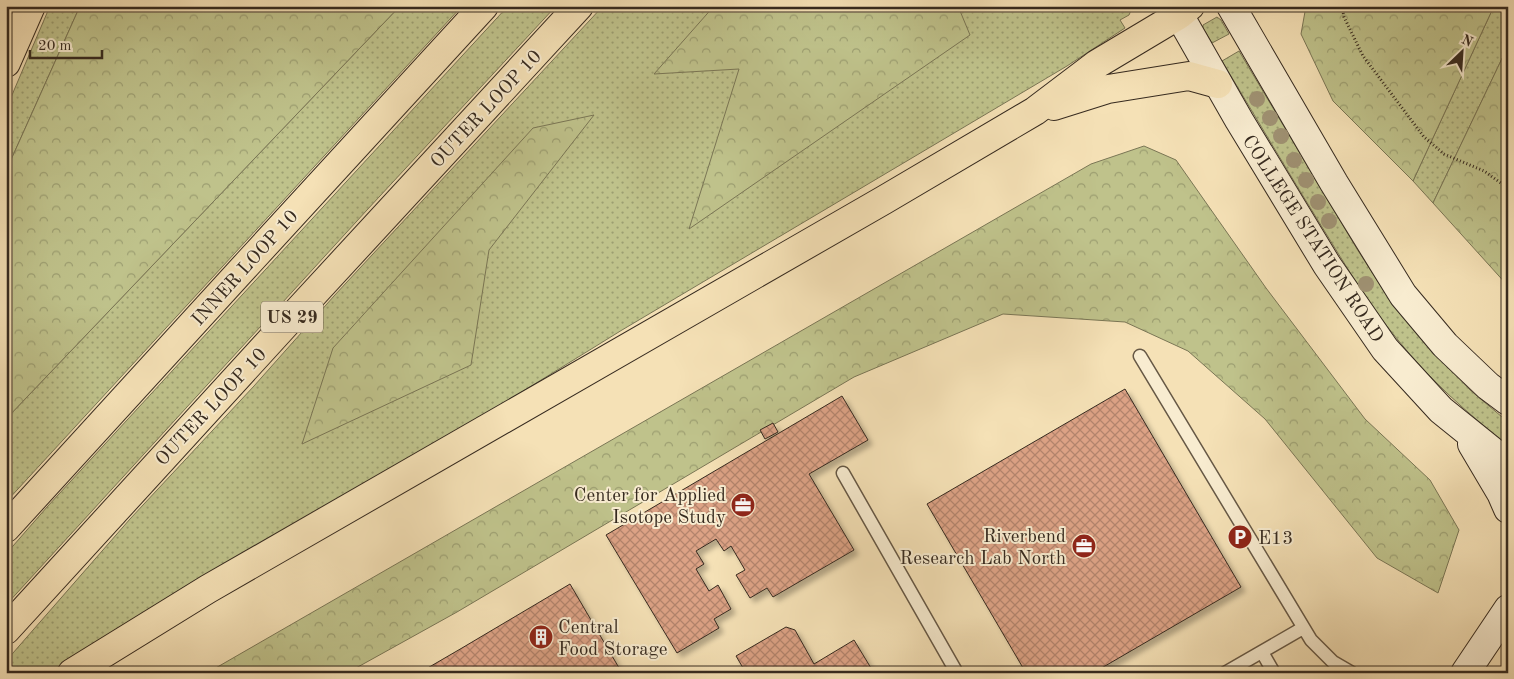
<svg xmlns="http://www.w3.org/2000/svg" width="1514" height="679" viewBox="0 0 1514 679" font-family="'Old Standard TT',serif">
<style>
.grass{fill:url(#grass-dots);stroke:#7a7655}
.forest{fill:url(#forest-crowns);stroke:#7a7655}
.building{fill:url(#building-cross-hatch);stroke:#362a1f;filter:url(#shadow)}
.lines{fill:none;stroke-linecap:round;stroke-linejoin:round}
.lane-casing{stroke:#665845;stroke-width:15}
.secondary-casing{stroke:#362a1f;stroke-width:30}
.highway-casing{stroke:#362a1f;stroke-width:30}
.path{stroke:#362a1f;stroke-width:3;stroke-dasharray:1 2.5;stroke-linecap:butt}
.lane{stroke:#f8ecd0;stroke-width:12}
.secondary{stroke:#f8ecd0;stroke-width:28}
.highway{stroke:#f5e1b6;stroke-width:28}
.tree{fill:#9f9172}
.labels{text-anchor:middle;stroke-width:4;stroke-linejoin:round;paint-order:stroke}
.shield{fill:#f8ecd0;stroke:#706454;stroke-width:1}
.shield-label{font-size:18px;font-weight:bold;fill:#362a1f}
.street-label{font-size:19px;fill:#362a1f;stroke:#f8ecd0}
.poi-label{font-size:19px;fill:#362a1f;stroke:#f8ecd0;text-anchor:end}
</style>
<defs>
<pattern id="grass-dots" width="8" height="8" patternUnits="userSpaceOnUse" patternTransform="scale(1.25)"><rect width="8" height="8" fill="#bfc28b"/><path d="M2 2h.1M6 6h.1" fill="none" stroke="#9c9e71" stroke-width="1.8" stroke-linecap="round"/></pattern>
<pattern id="forest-crowns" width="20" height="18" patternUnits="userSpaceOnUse" patternTransform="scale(1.25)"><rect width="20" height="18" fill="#bfc28b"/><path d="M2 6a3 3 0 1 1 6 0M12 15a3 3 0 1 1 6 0" fill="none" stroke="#9c9e71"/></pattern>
<pattern id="building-cross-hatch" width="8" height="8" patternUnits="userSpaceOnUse" patternTransform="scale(1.25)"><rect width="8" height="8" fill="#dca285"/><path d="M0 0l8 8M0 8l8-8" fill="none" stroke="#b3846c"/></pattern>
<filter id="shadow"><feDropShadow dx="4.5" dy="4.5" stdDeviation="2.5" flood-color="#0004"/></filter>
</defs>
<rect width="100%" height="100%" fill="#f5e1b6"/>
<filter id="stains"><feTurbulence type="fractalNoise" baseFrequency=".004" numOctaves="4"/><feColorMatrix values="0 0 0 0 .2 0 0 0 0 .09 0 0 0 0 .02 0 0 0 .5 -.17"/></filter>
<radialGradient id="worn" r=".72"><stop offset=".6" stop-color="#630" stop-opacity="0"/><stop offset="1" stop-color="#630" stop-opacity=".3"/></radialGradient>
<path class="grass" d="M 50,6 L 80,6 L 6,171 L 6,109 Z
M 400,6 L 462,6 L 6,502 L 6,419 Z
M 508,6 L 556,6 L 367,210 L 6,605 L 6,554 L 47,507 Z
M 603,6 L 1133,6 L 1129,15 L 1120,20 L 1125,28 L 1067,66 L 622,330 L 491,411 L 48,673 L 6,673 L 6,661 L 130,519 L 254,386 L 334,296 Z
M 1494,6 L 1508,6 L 1508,46 L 1433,203 L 1413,181 Z
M 1217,17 L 1221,20 L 1229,34 L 1212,43 L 1203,28 L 1203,25 Z
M 1239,51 L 1357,249 L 1384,291 L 1421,338 L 1470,390 L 1508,422 L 1508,445 C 1468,414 1430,380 1398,340 C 1369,305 1346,266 1322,227 C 1288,172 1255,116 1222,61 Z"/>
<path class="forest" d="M 80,6 L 400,6 L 6,419 L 6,171 Z
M 714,6 L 958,6 L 970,35 L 689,229 L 739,69 L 654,74 Z
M 1306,6 L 1494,6 L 1413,181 L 1333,101 L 1301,34 Z
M 1508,46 L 1508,286 L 1433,203 Z
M 594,115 L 489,250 L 471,365 L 302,444 L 333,348 L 533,128 Z
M 1144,146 L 1176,160 L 1266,288 L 1365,419 L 1430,480 L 1459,530 L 1438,593 L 1377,558 L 1265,419 L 1188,351 L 1125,322 L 1003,314 L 854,377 L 457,612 L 347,673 L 207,673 L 1091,164 Z"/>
<path class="building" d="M 1125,389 L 1241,587 L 1093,673 L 1026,673 L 927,504 Z
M 842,396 L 868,440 L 809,474 L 854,550 L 773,597 L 767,588 L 750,598 L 736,575 L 745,570 L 731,546 L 724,551 L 716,539 L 696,551 L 704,564 L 696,569 L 709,591 L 718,585 L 731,609 L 714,619 L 719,628 L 677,653 L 606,535 Z
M 773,423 L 778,432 L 765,439 L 760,430 Z
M 570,584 L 622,673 L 419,673 L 462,648 Z
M 786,627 L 795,630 L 814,664 L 854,640 L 874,673 L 746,673 L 736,656 Z"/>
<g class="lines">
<defs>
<path id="lane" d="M 1140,356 L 1311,640 L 1333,662 L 1352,673
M 843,473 L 957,673
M 1262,652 L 1274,673
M 1225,673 L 1303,628"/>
<path id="secondary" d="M 1174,6 L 1239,120 L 1327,265 L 1385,349 L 1441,410 L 1508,464
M 1231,6 L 1334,183 L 1403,295 L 1445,345 L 1488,386 L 1508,401
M 1472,444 L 1501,493 L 1508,509
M 1465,673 L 1508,609"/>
<path id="highway" d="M 6,63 L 31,6
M 1054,106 L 1108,89 L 1189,76 L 1218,84
M 6,528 L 249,262 L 484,6
M 6,630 L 282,328 L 579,6
M 72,673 L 208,589 L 884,200 L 1035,111 L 1097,64 L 1179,15 L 1190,6"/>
</defs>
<use href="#lane" class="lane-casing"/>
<use href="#secondary" class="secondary-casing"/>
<use href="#highway" class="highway-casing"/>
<path class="path" d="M 1342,6 L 1344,17 L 1363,56 L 1424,137 L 1444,154 L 1484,171 L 1508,188"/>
<use href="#lane" class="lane"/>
<use href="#secondary" class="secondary"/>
<use href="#highway" class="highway"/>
</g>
<g class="tree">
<circle cx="1257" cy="99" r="8"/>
<circle cx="1270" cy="118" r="8"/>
<circle cx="1281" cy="136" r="8"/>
<circle cx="1294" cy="160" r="8"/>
<circle cx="1306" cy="180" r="8"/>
<circle cx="1318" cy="202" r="8"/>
<circle cx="1329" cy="221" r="8"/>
<circle cx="1366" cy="284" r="8"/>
</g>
<defs>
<symbol id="office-disc" viewBox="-11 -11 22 22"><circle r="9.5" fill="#8f2418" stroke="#f8ecd0"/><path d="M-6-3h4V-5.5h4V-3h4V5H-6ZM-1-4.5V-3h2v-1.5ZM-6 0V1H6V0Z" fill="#fff"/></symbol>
<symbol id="parking-disc" viewBox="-11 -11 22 22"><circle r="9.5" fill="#8f2418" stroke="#f8ecd0"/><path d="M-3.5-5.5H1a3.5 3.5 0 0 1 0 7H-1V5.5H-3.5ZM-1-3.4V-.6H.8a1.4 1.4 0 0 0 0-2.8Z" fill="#fff"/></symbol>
<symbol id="building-disc" viewBox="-11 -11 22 22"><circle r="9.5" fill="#8f2418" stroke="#f8ecd0"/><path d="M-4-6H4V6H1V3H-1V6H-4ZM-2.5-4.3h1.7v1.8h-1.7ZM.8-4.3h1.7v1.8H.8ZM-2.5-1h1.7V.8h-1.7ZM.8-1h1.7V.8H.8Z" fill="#fff"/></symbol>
</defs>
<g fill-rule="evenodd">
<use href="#office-disc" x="729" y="491" width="28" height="28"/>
<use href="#parking-disc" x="1226" y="523" width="28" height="28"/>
<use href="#office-disc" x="1070" y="532" width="28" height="28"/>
<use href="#building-disc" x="527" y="623" width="28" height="28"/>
</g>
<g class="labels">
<rect class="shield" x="261" y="301.5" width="62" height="31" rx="4"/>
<g class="shield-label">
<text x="292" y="323">US 29</text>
</g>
<g class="street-label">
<text transform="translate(485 108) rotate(-47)" y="7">OUTER LOOP 10</text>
<text transform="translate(1314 238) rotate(57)" y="7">COLLEGE STATION ROAD</text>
<text transform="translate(244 267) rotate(-48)" y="7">INNER LOOP 10</text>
<text transform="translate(210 406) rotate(-47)" y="7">OUTER LOOP 10</text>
</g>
<g class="poi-label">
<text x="726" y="501">Center for Applied<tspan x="726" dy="22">Isotope Study</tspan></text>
<text x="1066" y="542">Riverbend<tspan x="1066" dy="22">Research Lab North</tspan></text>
<text x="1258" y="544" text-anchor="start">E13</text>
<text x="558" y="633" text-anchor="start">Central<tspan x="558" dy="22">Food Storage</tspan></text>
</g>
</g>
<rect width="1514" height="679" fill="none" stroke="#f5e1b6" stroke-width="25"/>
<rect x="8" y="8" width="1499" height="664" fill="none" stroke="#362a1f" stroke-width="2.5"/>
<rect x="12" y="12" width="1489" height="654" fill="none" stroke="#362a1f"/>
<g transform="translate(1462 52) rotate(25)" stroke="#f8ecd0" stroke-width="4" paint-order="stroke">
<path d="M0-4L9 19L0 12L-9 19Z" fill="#362a1f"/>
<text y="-8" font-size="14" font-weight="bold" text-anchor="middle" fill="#362a1f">N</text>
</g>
<path d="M30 50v8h72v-8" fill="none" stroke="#362a1f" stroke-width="2.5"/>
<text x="38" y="50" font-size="15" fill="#362a1f" stroke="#f8ecd0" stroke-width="4" paint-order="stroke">20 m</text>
<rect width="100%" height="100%" filter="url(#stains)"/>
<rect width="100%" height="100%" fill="url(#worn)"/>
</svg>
